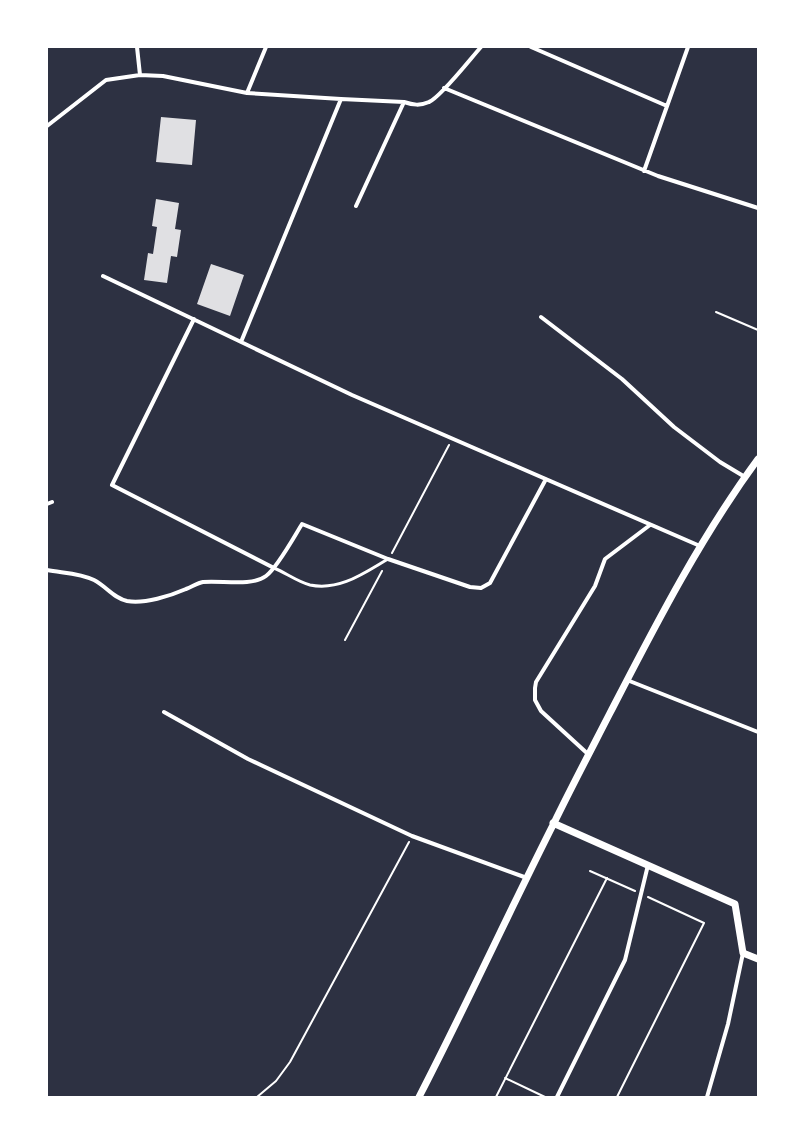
<svg xmlns="http://www.w3.org/2000/svg" width="805" height="1144" viewBox="0 0 805 1144" font-family="'Varela Round',sans-serif">
<style>
.building{fill:#e0e0e3}
.lines{fill:none;stroke-linecap:round;stroke-linejoin:round}
.path{stroke:#fff;stroke-width:2}
.service{stroke:#fff;stroke-width:3}
.minor{stroke:#fff;stroke-width:4}
.tertiary{stroke:#fff;stroke-width:7}
</style>
<rect width="100%" height="100%" fill="#2d3142"/>
<path class="building" d="M 161,117 L 196,120 L 192,165 L 156,162 Z
M 156,199 L 179,203 L 175,229 L 181,230 L 177,257 L 171,256 L 167,283 L 144,280 L 148,253 L 153,254 L 157,227 L 152,226 Z
M 211,264 L 244,275 L 230,316 L 197,304 Z"/>
<g class="lines">
<path class="path" d="M 716,312 L 758,330
M 392,553 L 449,445
M 345,640 L 382,571
M 590,871 L 635,891
M 505,1078 L 545,1097
M 257,1097 L 276,1081 L 290,1062 L 409,842
M 496,1097 L 607,878
M 617,1097 L 704,923 L 648,897"/>
<path class="service" d="M 274,568 C 286,573 298,582 310,585 C 340,591 364,573 388,559"/>
<path class="minor" d="M 137,47 L 140,75
M 531,47 L 667,106
M 444,88 L 658,176 L 758,208
M 247,93 L 266,47
M 47,126 L 106,80 L 140,75 L 163,76 L 247,93 L 341,99 L 404,102 C 413,105 420,106 429,102 C 440,98 471,58 481,47
M 644,171 L 688,47
M 356,206 L 404,102
M 103,276 L 352,395 L 700,546
M 541,317 L 622,379 L 674,427 L 720,462 L 745,477
M 194,319 L 112,485 L 274,568
M 241,342 L 341,99
M 47,504 L 52,502
M 47,570 C 63,573 80,573 94,580 C 106,586 113,598 127,601 C 145,604 170,596 186,589 C 192,587 197,583 203,582 C 221,580 251,587 266,576 C 277,568 294,537 302,524 L 388,559 L 470,587 L 481,588 L 490,583 L 546,479
M 627,680 L 758,732
M 164,712 L 248,759 L 412,836 L 527,878
M 589,755 L 541,711 L 535,700 L 535,688 L 536,682 L 595,586 L 605,559 L 650,525
M 557,1097 L 625,960 L 648,865
M 707,1097 L 728,1024 L 743,953"/>
<path class="tertiary" d="M 553,823 L 735,904 L 743,953 L 758,959
M 419,1097 C 466,1006 508,914 554,823 C 572,786 591,750 610,713 C 655,626 700,538 758,459"/>
</g>
<rect width="805" height="1144" fill="none" stroke="#ffffff" stroke-width="96"/>
</svg>
